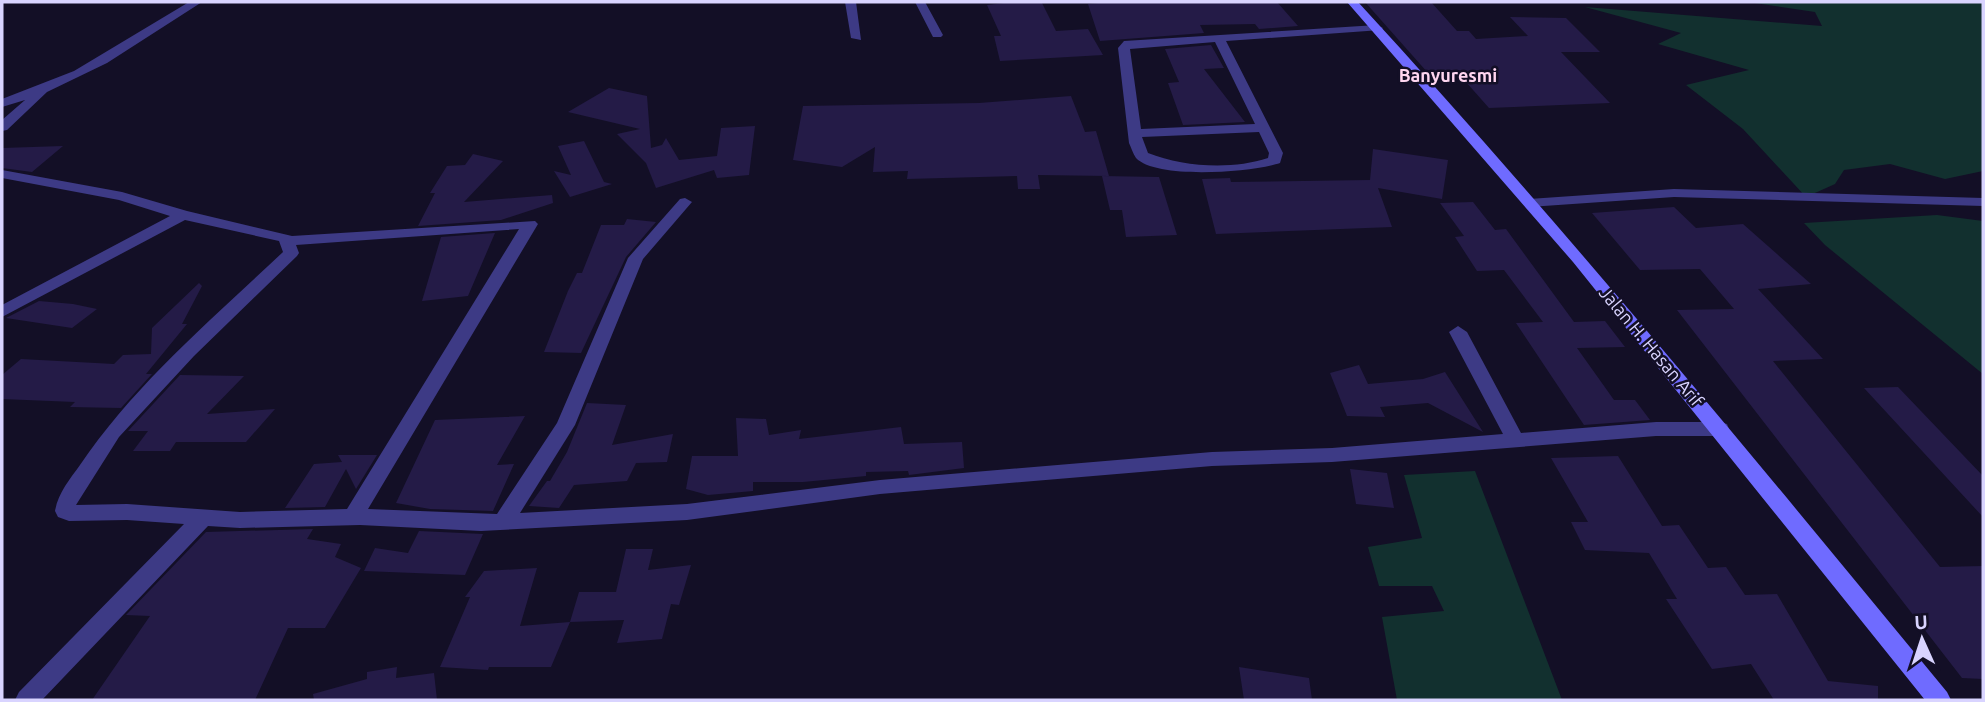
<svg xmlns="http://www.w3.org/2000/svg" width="1985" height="702" viewBox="0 0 1985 702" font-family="Ubuntu,sans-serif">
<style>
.green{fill:#12302f}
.building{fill:#241b47}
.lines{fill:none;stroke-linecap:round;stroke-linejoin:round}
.street{fill:#3d3a85;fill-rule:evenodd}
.secondary{fill:#6f6bff;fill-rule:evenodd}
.labels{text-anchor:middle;stroke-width:5;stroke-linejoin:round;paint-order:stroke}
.far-quarter-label{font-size:18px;font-weight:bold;fill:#ffd6f0;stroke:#130f26}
.street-label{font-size:18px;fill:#d9d4ff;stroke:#130f26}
</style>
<rect width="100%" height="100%" fill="#130f26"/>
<path class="green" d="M 1748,2 L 1983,2 L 1983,171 L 1945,179 L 1890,164 L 1844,170 L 1835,184 L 1806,197 L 1743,129 L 1686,85 L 1749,70 L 1658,44 L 1681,33 L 1585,7 L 1822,26 L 1815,12 Z
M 1937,215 L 1983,221 L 1983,374 L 1825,245 L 1804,223 Z
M 1475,471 L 1562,700 L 1397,700 L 1382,617 L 1444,611 L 1432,586 L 1379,586 L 1368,547 L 1422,538 L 1404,475 Z"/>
<path class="building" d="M 1012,2 L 1042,3 L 1056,31 L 1088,29 L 1103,55 L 1000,61 L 994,36 L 1001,36 L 987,5 Z
M 1108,2 L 1277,2 L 1298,26 L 1259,29 L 1255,24 L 1200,25 L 1204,33 L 1100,41 L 1088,4 Z
M 1365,2 L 1431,2 L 1457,31 L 1469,31 L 1476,39 L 1528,36 L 1510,17 L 1566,18 L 1600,52 L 1561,52 L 1610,103 L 1489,108 L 1458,73 L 1428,73 Z
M 1211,45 L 1224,68 L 1204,69 L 1245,122 L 1183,125 L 1168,83 L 1179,82 L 1165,49 Z
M 609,88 L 647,96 L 651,148 L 662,145 L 666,138 L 679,160 L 717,156 L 721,128 L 755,126 L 749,175 L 717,178 L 714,170 L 656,188 L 646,163 L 617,134 L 640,129 L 568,112 Z
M 1071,96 L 1085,132 L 1096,131 L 1109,176 L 1038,175 L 1040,189 L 1018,189 L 1017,176 L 907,179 L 908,171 L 873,172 L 875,147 L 842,167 L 793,160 L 803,106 L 979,103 Z
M 584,141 L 604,182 L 612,184 L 570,197 L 554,171 L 571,175 L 558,146 Z
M 63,146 L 32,172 L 2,168 L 2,148 Z
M 1373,149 L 1448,160 L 1442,199 L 1378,188 L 1392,227 L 1216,234 L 1202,179 L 1230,178 L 1231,182 L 1370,180 Z
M 473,154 L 503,161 L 464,202 L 552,195 L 553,203 L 501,220 L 418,226 L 435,193 L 430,193 L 447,166 L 465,165 Z
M 1102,176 L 1159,177 L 1177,235 L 1126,237 L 1122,210 L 1110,210 Z
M 1473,202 L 1495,230 L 1506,229 L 1574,322 L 1605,321 L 1625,347 L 1577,348 L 1614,400 L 1635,400 L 1650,420 L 1584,425 L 1516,323 L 1543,322 L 1504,270 L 1477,271 L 1455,237 L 1464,236 L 1440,203 Z
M 1674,207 L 1696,228 L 1743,224 L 1811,284 L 1758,289 L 1823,359 L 1773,361 L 1940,567 L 1983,566 L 1983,679 L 1962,678 L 1677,310 L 1734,309 L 1700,269 L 1640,270 L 1592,213 Z
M 627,219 L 656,222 L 626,257 L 581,353 L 544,352 L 568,291 L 577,273 L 582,273 L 601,225 L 624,225 Z
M 495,233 L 468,296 L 422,301 L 441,237 Z
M 199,283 L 202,286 L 182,324 L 187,324 L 146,374 L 152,374 L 121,408 L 70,407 L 75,402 L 2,399 L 2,375 L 21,359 L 114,364 L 123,355 L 151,354 L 152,328 Z
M 39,301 L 73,304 L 97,309 L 72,328 L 6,318 Z
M 1359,365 L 1368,384 L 1423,379 L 1445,372 L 1483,432 L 1428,403 L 1380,407 L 1385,417 L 1347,416 L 1330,373 Z
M 180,375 L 244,376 L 207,414 L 275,409 L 246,442 L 176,442 L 170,451 L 133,451 L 148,431 L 128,431 Z
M 1898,387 L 1983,476 L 1983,517 L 1864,388 Z
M 587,403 L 626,405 L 612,445 L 673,434 L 667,462 L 636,463 L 627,481 L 574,485 L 559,508 L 529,506 L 547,481 L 550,481 L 567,452 Z
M 525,416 L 497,465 L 514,464 L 493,511 L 430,509 L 396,503 L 435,420 Z
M 736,418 L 766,419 L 769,435 L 801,430 L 799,439 L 901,427 L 904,444 L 962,442 L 964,468 L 909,475 L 908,471 L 866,472 L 866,476 L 803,482 L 753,482 L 753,491 L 708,495 L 686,489 L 692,456 L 738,456 Z
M 338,455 L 377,455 L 356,489 L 346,469 L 325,507 L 285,508 L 314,464 L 342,462 Z
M 1618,456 L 1662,526 L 1679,525 L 1708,568 L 1726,567 L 1745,595 L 1777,594 L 1828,681 L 1878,686 L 1878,700 L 1774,700 L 1751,664 L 1712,669 L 1666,599 L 1677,599 L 1649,553 L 1585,550 L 1571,522 L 1588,522 L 1551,458 Z
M 1350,469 L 1387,473 L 1394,508 L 1356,504 Z
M 313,529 L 307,539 L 341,544 L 335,557 L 361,568 L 325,628 L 288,628 L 255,700 L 92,700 L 150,616 L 126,615 L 206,532 Z
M 419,531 L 483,534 L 465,575 L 364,571 L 375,548 L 408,553 Z
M 626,549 L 653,549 L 648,570 L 691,565 L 679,605 L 671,604 L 662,639 L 617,643 L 624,620 L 570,622 L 579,592 L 616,592 Z
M 537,568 L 520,626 L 570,622 L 551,667 L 489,667 L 488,670 L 440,667 L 470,597 L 465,597 L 484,571 Z
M 397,667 L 396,678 L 434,673 L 437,700 L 314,700 L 313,694 L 367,679 L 367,672 Z
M 1239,667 L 1309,678 L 1312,700 L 1244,700 Z"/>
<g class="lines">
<path class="street" d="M 189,2 L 202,2 L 107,63 L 47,92 L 7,130 L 2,131 L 2,120 L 25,100 L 2,107 L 2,99 L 74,71 Z
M 845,2 L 856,2 L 861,40 L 851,38 Z
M 915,2 L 925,2 L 943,35 L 941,37 L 933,37 Z
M 1377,25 L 1383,28 L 1381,30 L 1226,41 L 1283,153 L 1280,163 C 1253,172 1157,180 1136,158 C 1133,154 1131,147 1129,143 L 1118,48 L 1124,41 ZM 1215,42 L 1255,124 L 1141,129 L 1130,49 ZM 1259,132 L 1269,153 L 1268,158 C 1232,170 1183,167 1148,153 L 1142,137 Z
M 2,170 L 122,192 L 187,211 L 292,236 L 535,221 L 538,224 L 368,509 L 497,514 L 557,423 L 628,258 L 680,199 L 685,198 L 692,202 L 643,259 L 575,425 L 520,513 L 687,504 L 880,480 L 1212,452 L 1332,448 L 1503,434 L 1449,332 L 1458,326 L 1467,332 L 1521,433 L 1656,422 L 1720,422 L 1727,424 L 1729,429 L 1727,434 L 1720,436 L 1656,436 L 1332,462 L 1212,466 L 880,494 L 687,520 L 481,531 L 360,525 L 240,528 L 208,526 L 42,700 L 15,700 L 19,692 L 184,524 L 127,520 L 69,521 L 58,517 L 55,511 C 58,493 70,479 80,465 C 135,384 212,319 283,252 L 279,241 L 185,220 L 2,317 L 2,305 L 170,216 L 119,200 L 2,178 ZM 519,229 L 347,509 L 240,512 L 127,504 L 76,505 L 119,437 L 194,356 L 297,256 L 299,253 L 296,245 Z
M 1674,189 L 1983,198 L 1983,206 L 1674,197 L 1529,207 L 1522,203 L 1529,199 Z"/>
<path class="secondary" d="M 1347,2 L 1358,2 C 1563,225 1755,459 1947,692 L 1951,700 L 1925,700 L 1573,262 Z"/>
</g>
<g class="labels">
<g class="far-quarter-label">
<text x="1448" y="82">Banyuresmi</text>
</g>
<g class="street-label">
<text transform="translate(1651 347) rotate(50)" y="6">Jalan H. Hasan Arif</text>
</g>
</g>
<rect width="1985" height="702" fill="none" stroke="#d9d4ff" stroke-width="7"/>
<g transform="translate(1922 639) rotate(357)" stroke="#130f26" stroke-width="5" paint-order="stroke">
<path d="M0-5L12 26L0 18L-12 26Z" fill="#d9d4ff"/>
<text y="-10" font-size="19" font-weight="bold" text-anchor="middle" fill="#d9d4ff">U</text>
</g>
</svg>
